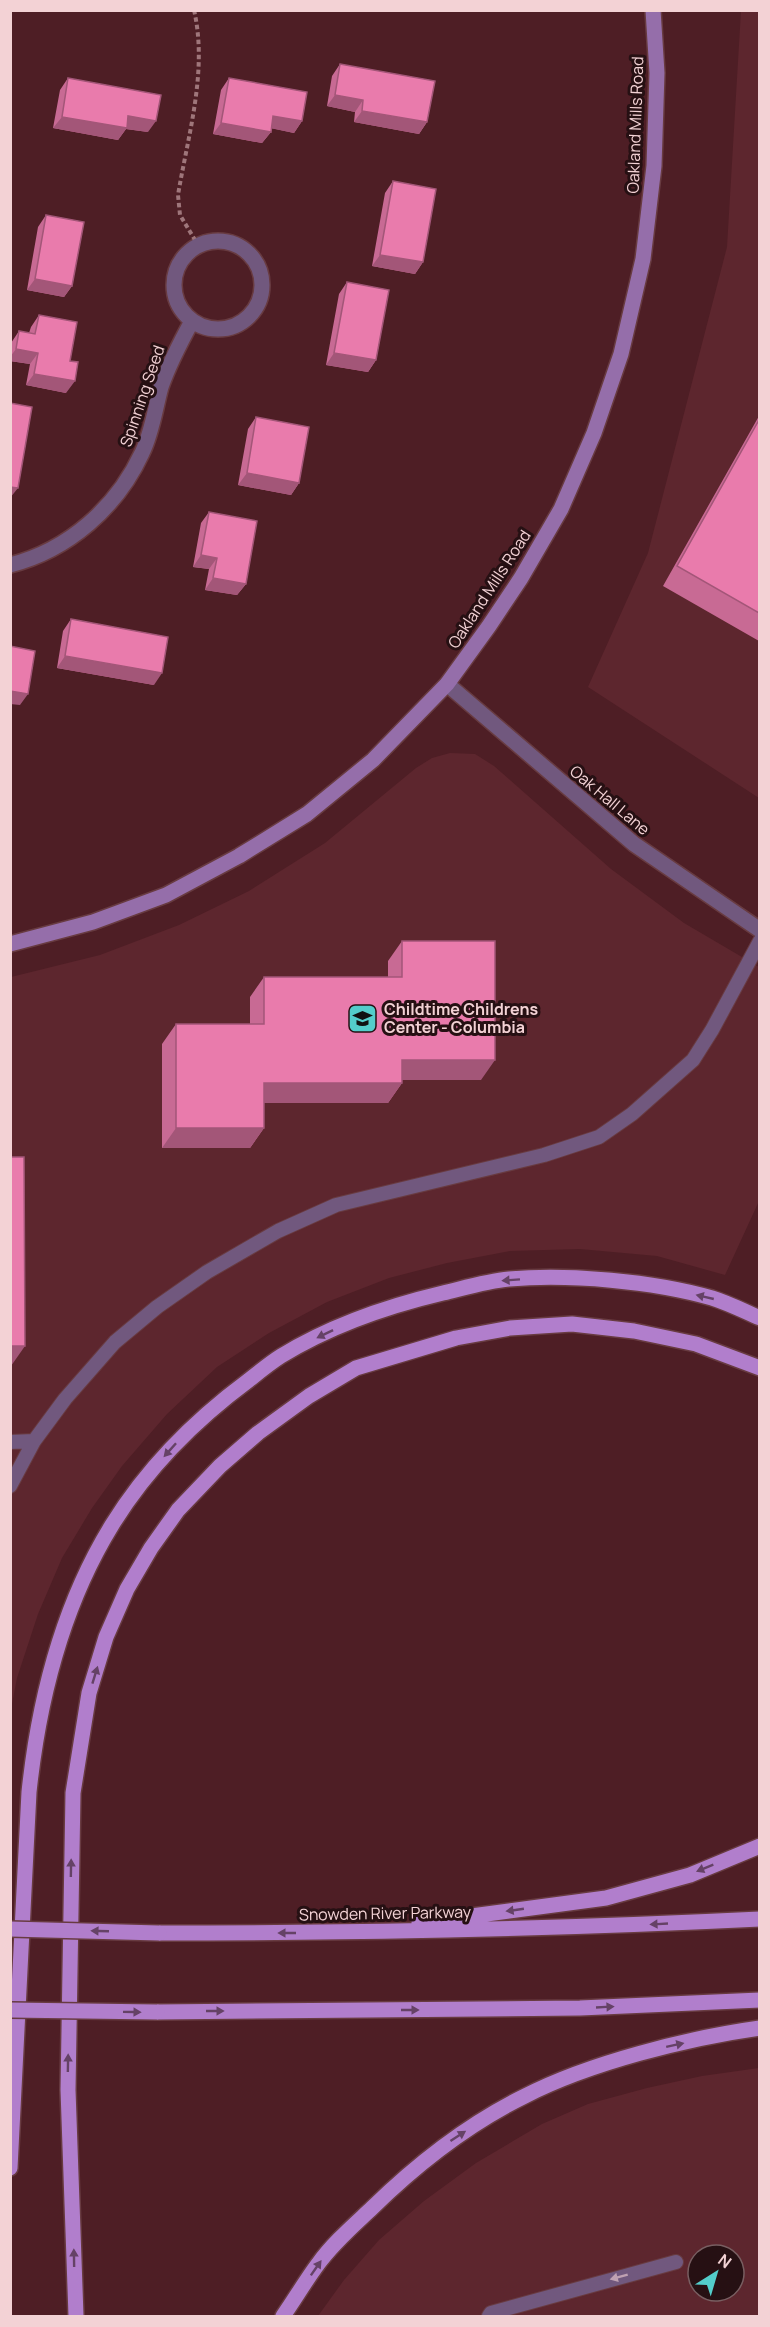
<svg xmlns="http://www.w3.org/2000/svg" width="770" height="2327" viewBox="0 0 770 2327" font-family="Manrope,sans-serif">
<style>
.built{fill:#5d262e;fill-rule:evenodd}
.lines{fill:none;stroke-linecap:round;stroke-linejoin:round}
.lane-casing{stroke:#683b41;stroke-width:16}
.street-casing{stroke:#683b41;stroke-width:18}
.secondary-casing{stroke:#683b41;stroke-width:18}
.primary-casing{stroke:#683b41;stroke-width:18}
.path{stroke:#9f767b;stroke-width:4;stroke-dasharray:4.5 3;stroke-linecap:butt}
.lane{stroke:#71587e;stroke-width:14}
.street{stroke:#71587e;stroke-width:15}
.secondary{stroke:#956eaa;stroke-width:15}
.primary{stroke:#b17ecc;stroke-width:15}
.primary-bridge-casing{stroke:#683b41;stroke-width:18;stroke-linecap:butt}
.primary-bridge{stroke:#b17ecc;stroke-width:15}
.wall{fill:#c86a94}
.shaded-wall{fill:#a35678}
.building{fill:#e97bac;stroke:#a35678;stroke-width:1.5}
.oneway{fill:#654266}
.oneway2{fill:#bfa1b2}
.labels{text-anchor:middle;stroke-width:6;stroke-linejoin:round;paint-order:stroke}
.street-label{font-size:16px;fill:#f3d2d5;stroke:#261013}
.poi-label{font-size:16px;font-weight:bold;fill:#f3d2d5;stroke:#261013;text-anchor:start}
</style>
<rect width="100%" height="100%" fill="#4e1e25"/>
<path class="built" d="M 741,11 L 759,11 L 759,798 L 588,687 L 648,553 L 727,247 Z
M 450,753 L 475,754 L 494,766 L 611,869 L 684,923 L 759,967 L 759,1201 L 725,1275 L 657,1256 L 580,1249 L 510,1251 L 447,1263 L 389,1278 L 327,1302 L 269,1333 L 217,1367 L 167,1414 L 122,1466 L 92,1508 L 62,1558 L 38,1614 L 17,1678 L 11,1709 L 11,977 L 100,955 L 179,925 L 249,891 L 325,843 L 416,768 L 432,758 Z
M 759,2068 L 759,2316 L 318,2316 L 344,2280 L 379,2240 L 424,2201 L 476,2163 L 542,2124 L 588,2104 L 647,2088 L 702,2076 ZM 698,2255 L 734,2255 L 734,2291 L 698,2291 Z"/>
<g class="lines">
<defs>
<path id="lane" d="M 10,1442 L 34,1441
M 10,1486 L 34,1441 L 65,1399 L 115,1342 L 157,1307 L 207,1272 L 278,1231 L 336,1205 L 544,1155 L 599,1137 L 632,1114 L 693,1060 L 712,1030 L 760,941
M 489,2316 L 491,2313 L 676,2262"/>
<path id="street" d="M174 285a44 44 0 1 1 88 0a44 44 0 1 1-88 0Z
M 10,565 C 69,550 117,507 142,453 C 152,433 155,409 161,387 C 169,364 180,343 192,321
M 447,684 L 634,844 L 760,930"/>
<path id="secondary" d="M 10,944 L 93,922 L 166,895 L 239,856 L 307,814 L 373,760 L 447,684 L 489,626 L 521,578 L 561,509 L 594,433 L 621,354 L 643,259 L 654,166 L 657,73 L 653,10"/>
<path id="primary" d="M 419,1923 L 606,1898 L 690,1875 L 760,1846
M 159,1933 C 359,1933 559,1929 760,1919
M 157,2012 L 580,2008 L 760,2000
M 10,2168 L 29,1792 C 39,1698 62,1606 112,1525 C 147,1468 195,1420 249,1380 C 259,1372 270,1363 281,1356 C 330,1326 388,1306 443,1293 C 464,1288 487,1281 509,1279 C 570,1274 652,1281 712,1298 C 728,1303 744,1311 760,1318
M 76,2316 L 68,2090 L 73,1793 L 89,1693 L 106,1637 L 127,1589 L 151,1548 L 178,1510 L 220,1466 L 258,1433 L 309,1396 L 356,1368 L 456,1338 L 510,1328 L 572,1324 L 634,1331 L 696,1344 L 760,1368
M 283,2316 C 295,2299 306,2280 318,2264 C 333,2243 354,2225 372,2208 C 417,2164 468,2124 525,2096 C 589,2063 688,2038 760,2028"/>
</defs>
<use href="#lane" class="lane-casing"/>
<use href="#street" class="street-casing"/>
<use href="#secondary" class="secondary-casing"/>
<use href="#primary" class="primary-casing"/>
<path class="path" d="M 194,10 C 208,71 188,135 178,195 L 180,215 L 198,245"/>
<use href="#lane" class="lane"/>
<use href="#street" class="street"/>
<use href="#secondary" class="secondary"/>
<use href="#primary" class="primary"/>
<defs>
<path id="primary-bridge" d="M 10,1929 L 159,1933
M 10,2010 L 157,2012"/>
</defs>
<use href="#primary-bridge" class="primary-bridge-casing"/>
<use href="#primary-bridge" class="primary-bridge"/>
</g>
<path class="wall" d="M 340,64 L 427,122 L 419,134 L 354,122 L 355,112 L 327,106 L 332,76 Z
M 68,78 L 148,132 L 126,129 L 118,140 L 53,128 L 60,90 Z
M 229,78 L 302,121 L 294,133 L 271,128 L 271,132 L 262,143 L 213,134 L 221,90 Z
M 393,181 L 423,262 L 415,274 L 372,266 L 385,193 Z
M 46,215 L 72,286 L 64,297 L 27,290 L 38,227 Z
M 347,282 L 376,360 L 368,372 L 326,365 L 339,294 Z
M 39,315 L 70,361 L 66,393 L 26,385 L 30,364 L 10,361 L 11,343 L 19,331 L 29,333 L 31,327 Z
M 759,416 L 759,641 L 663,586 Z
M 256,417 L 299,483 L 291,495 L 238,485 L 248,429 Z
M 209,512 L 246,584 L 237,595 L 205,590 L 209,569 L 193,567 L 201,523 Z
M 71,619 L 154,685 L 57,668 L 63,631 Z
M 402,941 L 481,1080 L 402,1080 L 402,1083 L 388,1103 L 264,1103 L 264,1128 L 250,1148 L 162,1148 L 162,1044 L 176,1024 L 250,1024 L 250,997 L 264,977 L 388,977 L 388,961 Z"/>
<path class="shaded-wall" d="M 335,95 L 363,100 L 355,112 L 327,106 Z
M 362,111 L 427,122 L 419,134 L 354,122 Z
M 128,116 L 156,121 L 148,132 L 126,129 L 118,140 L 53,128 L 62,117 Z
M 273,116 L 302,121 L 294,133 L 265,127 Z
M 221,123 L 271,132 L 262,143 L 213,134 Z
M 380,255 L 423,262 L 415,274 L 372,266 Z
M 35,279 L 72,286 L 64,297 L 27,290 Z
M 16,349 L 38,353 L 30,364 L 10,361 L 10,357 Z
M 334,353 L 376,360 L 368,372 L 326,365 Z
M 34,374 L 75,381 L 66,393 L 26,385 Z
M 247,473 L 299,483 L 291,495 L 238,485 Z
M 10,487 L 18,488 L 10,498 Z
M 201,555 L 217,558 L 209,569 L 193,567 Z
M 213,578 L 246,584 L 237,595 L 205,590 Z
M 65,656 L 162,673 L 154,685 L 57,668 Z
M 10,691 L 28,694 L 20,705 L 10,704 Z
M 402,1060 L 495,1060 L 481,1080 L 388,1080 Z
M 264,1083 L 402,1083 L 388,1103 L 250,1103 Z
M 176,1128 L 264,1128 L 250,1148 L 162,1148 Z
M 10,1346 L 25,1346 L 11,1366 L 10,1366 Z"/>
<path class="building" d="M 340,64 L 435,81 L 427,122 L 362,111 L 363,100 L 335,95 Z
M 68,78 L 161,95 L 156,121 L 128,116 L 127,128 L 62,117 Z
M 229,78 L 307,92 L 302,121 L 273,116 L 271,132 L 221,123 Z
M 393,181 L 436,189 L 423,262 L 380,255 Z
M 46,215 L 84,222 L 72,286 L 35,279 Z
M 347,282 L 389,290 L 376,360 L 334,353 Z
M 39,315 L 77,322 L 70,361 L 78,362 L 75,381 L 34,374 L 38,353 L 16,349 L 19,331 L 35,334 Z
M 10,403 L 32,407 L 18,488 L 10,487 Z
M 256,417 L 309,427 L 299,483 L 247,473 Z
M 759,420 L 759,613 L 677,566 Z
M 209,512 L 257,521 L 246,584 L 213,578 L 217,558 L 201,555 Z
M 71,619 L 168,637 L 162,673 L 65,656 Z
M 10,646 L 35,651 L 28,694 L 10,691 Z
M 402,941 L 495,941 L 495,1060 L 402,1060 L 402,1083 L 264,1083 L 264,1128 L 176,1128 L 176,1024 L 264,1024 L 264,977 L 402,977 Z
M 10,1157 L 24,1157 L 25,1346 L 10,1346 Z"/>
<defs><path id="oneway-solid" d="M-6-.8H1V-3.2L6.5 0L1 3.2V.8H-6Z" transform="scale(1.5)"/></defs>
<g class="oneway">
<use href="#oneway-solid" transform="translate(511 1280) rotate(176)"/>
<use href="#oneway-solid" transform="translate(705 1297) rotate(-167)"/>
<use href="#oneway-solid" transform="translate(325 1334) rotate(154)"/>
<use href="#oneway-solid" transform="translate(170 1450) rotate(132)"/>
<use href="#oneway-solid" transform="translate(95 1675) rotate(-73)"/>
<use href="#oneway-solid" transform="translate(71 1868) rotate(-89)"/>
<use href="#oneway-solid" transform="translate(705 1868) rotate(158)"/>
<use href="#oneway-solid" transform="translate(515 1910) rotate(172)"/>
<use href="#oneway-solid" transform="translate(659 1924) rotate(177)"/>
<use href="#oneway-solid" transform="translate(100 1931) rotate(-178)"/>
<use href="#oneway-solid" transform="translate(287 1933) rotate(180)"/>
<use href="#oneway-solid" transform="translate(605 2007) rotate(-3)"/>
<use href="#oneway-solid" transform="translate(410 2010)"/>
<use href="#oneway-solid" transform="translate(215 2011)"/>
<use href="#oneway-solid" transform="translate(132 2012) rotate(1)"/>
<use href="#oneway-solid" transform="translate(675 2045) rotate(-12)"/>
<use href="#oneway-solid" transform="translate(68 2063) rotate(-89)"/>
<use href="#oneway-solid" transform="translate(458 2136) rotate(-33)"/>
<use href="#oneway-solid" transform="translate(74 2258) rotate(-91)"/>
<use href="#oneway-solid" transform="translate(316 2268) rotate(-55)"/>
</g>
<use class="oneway2" href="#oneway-solid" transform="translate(619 2277) rotate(165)"/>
<defs>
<symbol id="school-square" viewBox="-11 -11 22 22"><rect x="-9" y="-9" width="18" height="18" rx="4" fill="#53cdcb" stroke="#261013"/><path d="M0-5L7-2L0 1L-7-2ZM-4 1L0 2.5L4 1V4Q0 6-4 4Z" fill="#111"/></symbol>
</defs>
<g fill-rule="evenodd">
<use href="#school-square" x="346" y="1002" width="33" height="33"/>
</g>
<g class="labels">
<g class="street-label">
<text transform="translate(635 125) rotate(-88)" y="6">Oakland Mills Road</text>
<text transform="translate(142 396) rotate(-71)" y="6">Spinning Seed</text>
<text transform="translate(489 589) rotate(-57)" y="6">Oakland Mills Road</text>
<text transform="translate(610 800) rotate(40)" y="6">Oak Hall Lane</text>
<text transform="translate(385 1913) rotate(-1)" y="6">Snowden River Parkway</text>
</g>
<g class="poi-label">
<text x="384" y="1015">Childtime Childrens<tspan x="384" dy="18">Center - Columbia</tspan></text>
</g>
</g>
<rect width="770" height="2327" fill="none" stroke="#f3d2d5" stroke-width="24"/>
<g transform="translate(716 2273) rotate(37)"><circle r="28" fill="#261013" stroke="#785e61" stroke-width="1.5"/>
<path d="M0-4.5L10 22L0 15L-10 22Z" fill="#53cdcb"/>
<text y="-9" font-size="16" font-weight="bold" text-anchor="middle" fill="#f3d2d5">N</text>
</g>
</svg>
